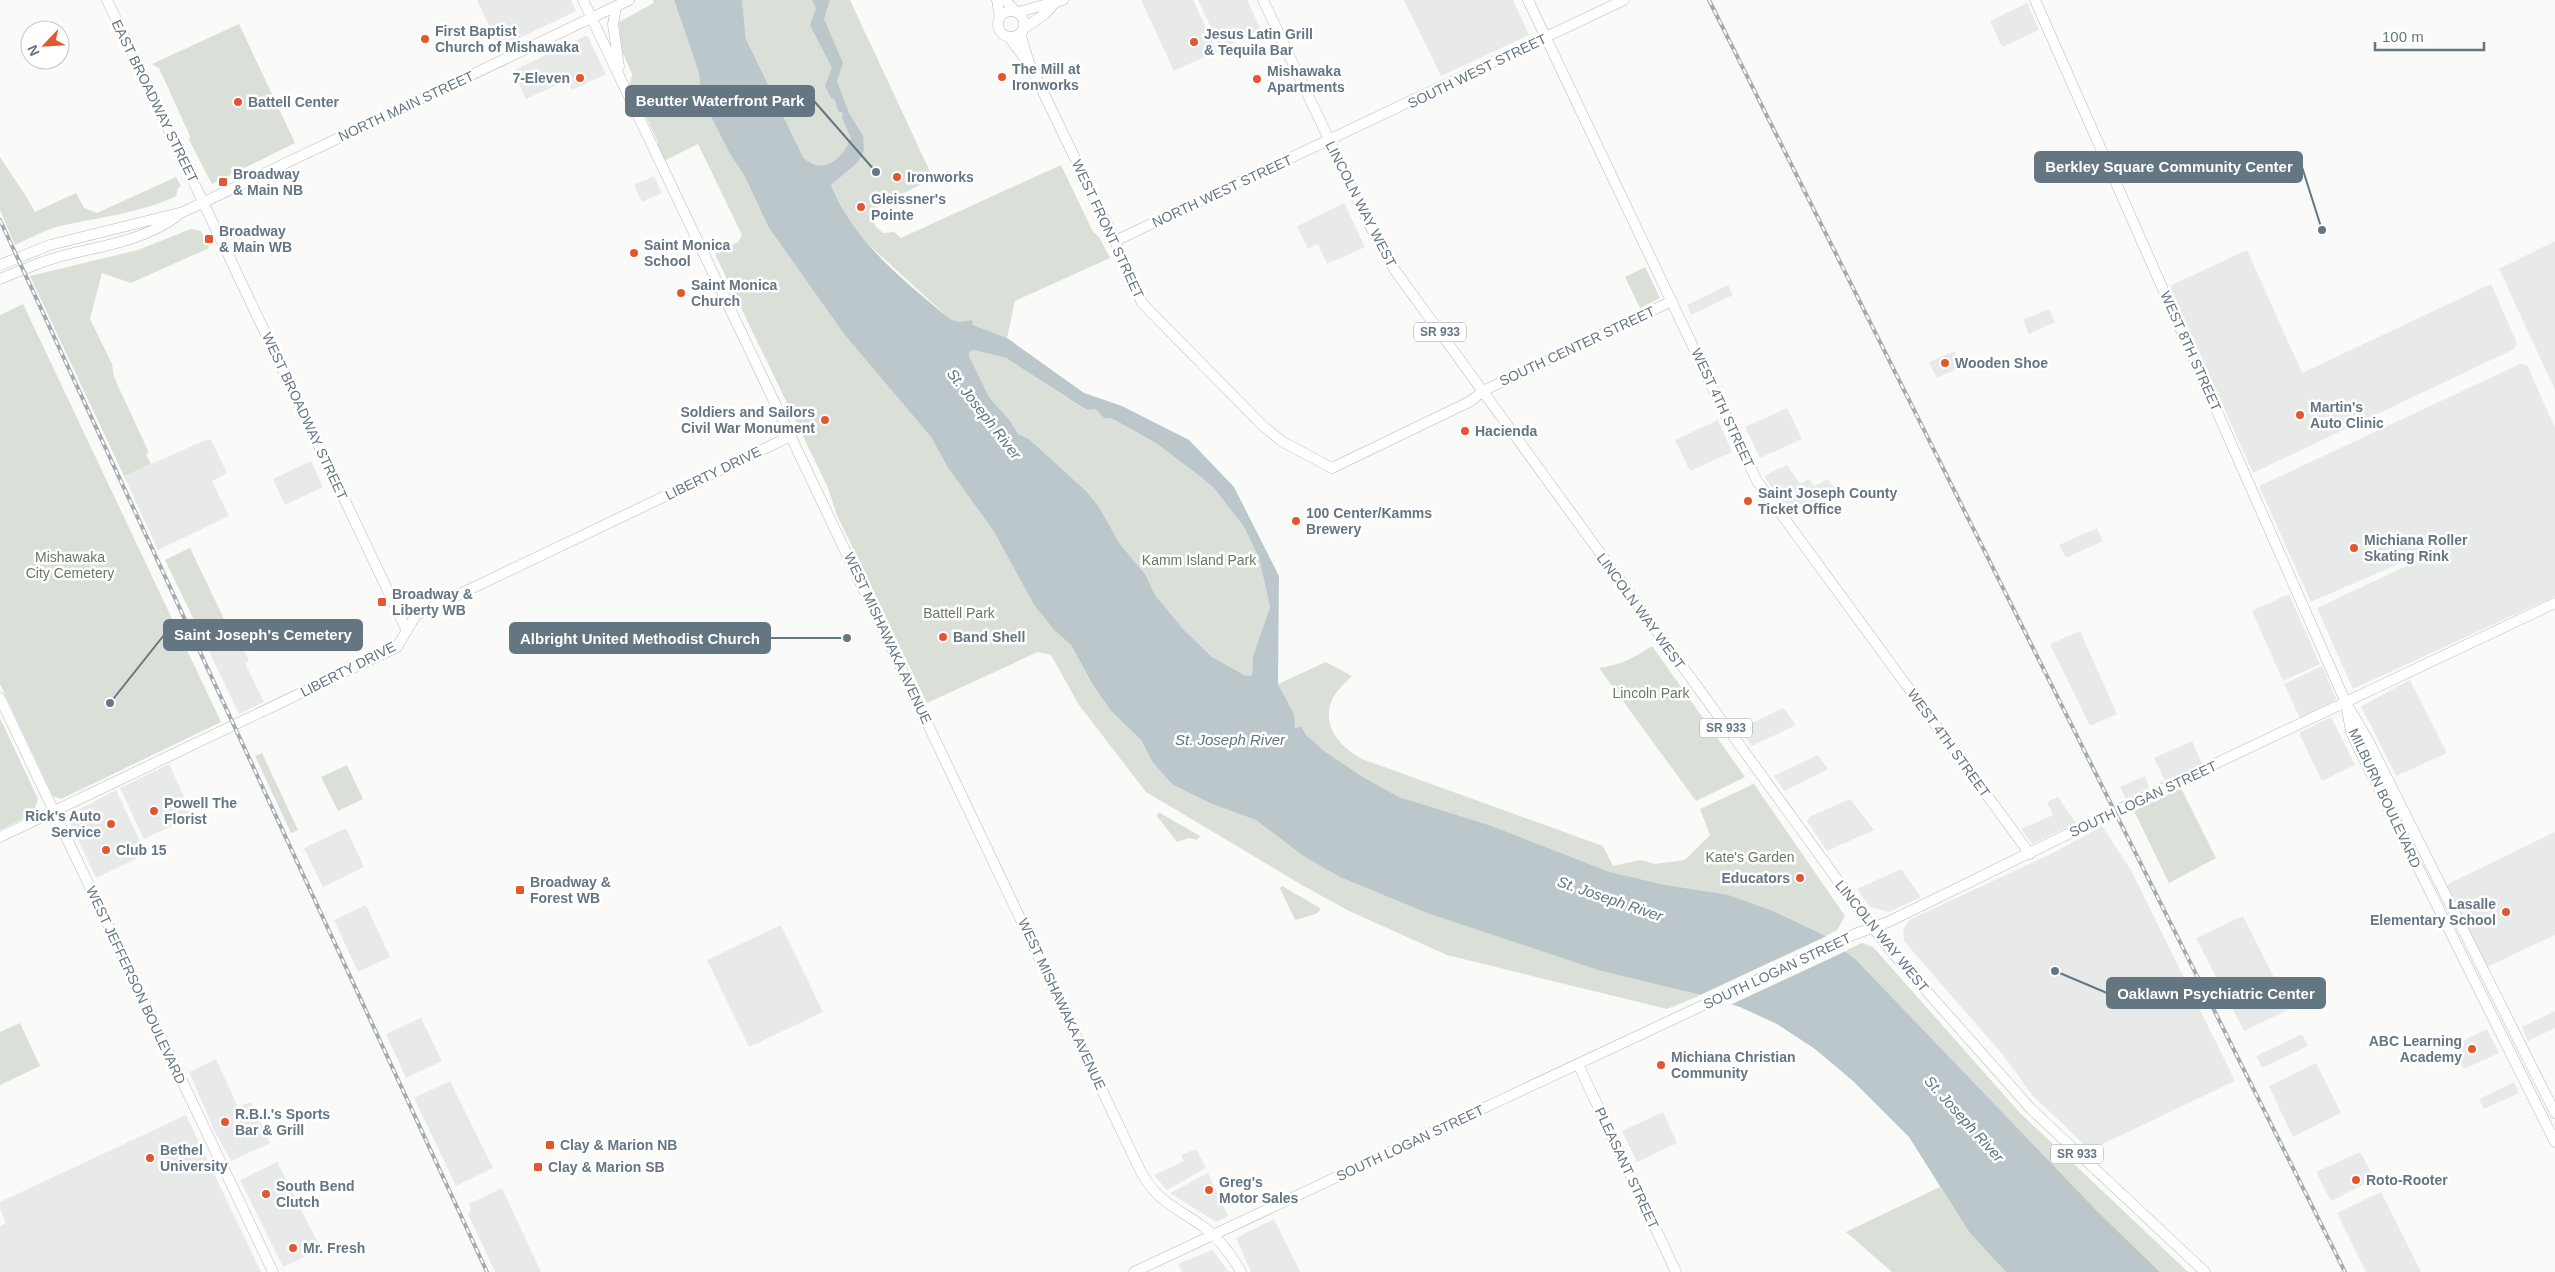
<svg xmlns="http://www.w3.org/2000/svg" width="2555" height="1272" viewBox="0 0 2555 1272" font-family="Helvetica,sans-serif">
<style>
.built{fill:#e8e9e9}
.green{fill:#dadfd7}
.water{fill:#bbc7cb;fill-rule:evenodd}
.pier{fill:#fafaf8}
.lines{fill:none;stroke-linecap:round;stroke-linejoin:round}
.secondary-casing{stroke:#b3babf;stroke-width:11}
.primary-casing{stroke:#b5babe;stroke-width:11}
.secondary{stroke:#fff;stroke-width:10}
.primary{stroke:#fff;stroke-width:10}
.rail-casing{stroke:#a2aab0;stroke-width:4}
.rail{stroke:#fff;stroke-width:2;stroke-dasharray:5.5;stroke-linecap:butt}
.poi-dot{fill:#e4572e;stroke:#fff;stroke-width:2}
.labels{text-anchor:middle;stroke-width:5;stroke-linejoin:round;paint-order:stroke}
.shield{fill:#fff;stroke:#939fa8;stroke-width:1}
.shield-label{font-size:12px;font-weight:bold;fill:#657683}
.poi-label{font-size:14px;font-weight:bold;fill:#657683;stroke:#fff;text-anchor:start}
.street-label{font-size:14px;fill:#657683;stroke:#fff}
.park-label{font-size:14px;fill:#687a64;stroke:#fff}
.water-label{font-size:15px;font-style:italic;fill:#60757c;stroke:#fff}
.leader{fill:none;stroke:#657683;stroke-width:2}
.callout-dot{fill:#657683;stroke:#fff;stroke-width:2}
.callout{fill:#657683;stroke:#657683;stroke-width:2}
.callout-label{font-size:15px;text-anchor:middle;font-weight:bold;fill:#fff}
</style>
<rect width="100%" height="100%" fill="#fafaf8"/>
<path class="built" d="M 477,0 L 571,0 L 576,11 L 499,48 Z
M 1141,0 L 1193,0 L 1217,51 L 1174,71 Z
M 1198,0 L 1247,0 L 1261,30 L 1221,49 Z
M 1404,0 L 1513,0 L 1529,35 L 1441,76 Z
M 2027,3 L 2039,30 L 2002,47 L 1990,21 Z
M 585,36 L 588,37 L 606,74 L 572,90 L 567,80 L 526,99 L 513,71 Z
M 654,176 L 662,193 L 642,202 L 634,185 Z
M 1344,203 L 1365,247 L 1327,264 L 1318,244 L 1308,249 L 1297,226 Z
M 2555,241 L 2555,390 L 2499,269 Z
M 2247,250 L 2302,373 L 2491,284 L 2517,343 L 2514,349 L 2253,473 L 2171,289 L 2172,285 Z
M 1728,285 L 1733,295 L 1691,315 L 1687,305 Z
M 2049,309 L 2055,322 L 2029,334 L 2023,320 Z
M 1955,351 L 1962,367 L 1937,378 L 1929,362 Z
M 2520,364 L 2527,365 L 2555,428 L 2555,596 L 2353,689 L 2317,608 L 2421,559 L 2398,564 L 2311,602 L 2259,486 Z
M 1787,408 L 1802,439 L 1760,458 L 1745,427 Z
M 1718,420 L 1732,452 L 1690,471 L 1675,440 Z
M 208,439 L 211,440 L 227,473 L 212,481 L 229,516 L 158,550 L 124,476 Z
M 311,461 L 323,487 L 285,505 L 273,479 Z
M 1787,465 L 1800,484 L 1809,479 L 1814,486 L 1828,479 L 1837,492 L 1790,514 L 1765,478 L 1766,475 Z
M 2097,528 L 2103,541 L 2066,558 L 2059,545 Z
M 2289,594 L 2320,664 L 2283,681 L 2252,611 Z
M 235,629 L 249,661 L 245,663 L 264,702 L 239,714 L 205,643 Z
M 2080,631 L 2117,714 L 2090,726 L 2050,644 Z
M 2322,666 L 2336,698 L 2334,701 L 2300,718 L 2284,684 Z
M 2410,680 L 2447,753 L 2396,776 L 2361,706 Z
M 1784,708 L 1796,725 L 1752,746 L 1739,729 Z
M 2331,717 L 2355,765 L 2322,781 L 2299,733 Z
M 2192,741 L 2202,764 L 2165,781 L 2154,758 Z
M 1818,755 L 1828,769 L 1784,791 L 1774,776 Z
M 169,764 L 193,816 L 144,839 L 120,788 Z
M 2145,776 L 2149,787 L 2126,799 L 2120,787 Z
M 116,790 L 146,854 L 96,878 L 67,816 Z
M 2058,797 L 2076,823 L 2032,844 L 2021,829 L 2053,815 L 2047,802 Z
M 1850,799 L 1874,830 L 1827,851 L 1807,821 L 1811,816 Z
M 2102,826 L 2131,870 L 2235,1081 L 2090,1150 L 2033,1096 L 2003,1055 L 1904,941 L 1903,931 L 1909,920 L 2057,851 Z
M 346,828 L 364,867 L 323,887 L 304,848 Z
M 2555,832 L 2555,935 L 2489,966 L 2485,965 L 2447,886 L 2448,884 Z
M 1901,869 L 1921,897 L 1889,912 L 1870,907 L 1857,889 Z
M 366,905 L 390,957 L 358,972 L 334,920 Z
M 2243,916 L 2290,1009 L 2244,1031 L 2196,938 Z
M 781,925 L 823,1012 L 749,1047 L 707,960 Z
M 2555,1011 L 2555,1028 L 2528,1041 L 2522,1027 Z
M 421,1018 L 442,1061 L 406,1078 L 386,1034 Z
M 2487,1029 L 2499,1053 L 2464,1069 L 2452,1046 Z
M 2302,1034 L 2308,1046 L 2262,1068 L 2256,1056 Z
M 216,1059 L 238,1107 L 251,1102 L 270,1143 L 231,1161 L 214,1130 L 189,1072 Z
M 2316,1063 L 2341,1113 L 2293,1137 L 2269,1086 Z
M 450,1081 L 493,1168 L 456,1186 L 414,1098 Z
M 2514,1082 L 2519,1093 L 2484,1109 L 2479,1099 Z
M 1663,1112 L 1677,1143 L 1637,1162 L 1622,1131 Z
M 186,1115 L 261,1272 L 0,1272 L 0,1226 L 6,1223 L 0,1209 L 0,1202 Z
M 1196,1149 L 1206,1168 L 1167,1190 L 1154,1175 L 1184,1161 L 1181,1155 Z
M 2360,1152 L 2375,1179 L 2331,1201 L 2316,1172 Z
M 277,1162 L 321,1249 L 283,1267 L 240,1180 Z
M 1208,1173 L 1228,1216 L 1216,1222 L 1170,1193 Z
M 502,1188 L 541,1272 L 495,1272 L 468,1214 L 471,1209 L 469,1204 Z
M 2381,1192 L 2421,1272 L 2366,1272 L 2337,1213 Z
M 1274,1219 L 1300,1272 L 1251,1272 L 1236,1238 Z
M 1212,1250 L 1229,1272 L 1182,1272 L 1178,1264 Z"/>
<path class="green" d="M 653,0 L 674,0 L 699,73 L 700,89 L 707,109 L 730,154 L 744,175 L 769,228 L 844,334 L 931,437 L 948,468 L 993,530 L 1034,605 L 1054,630 L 1071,645 L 1091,683 L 1111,711 L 1141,740 L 1153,763 L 1173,785 L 1212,804 L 1256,820 L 1302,855 L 1430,914 L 1601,971 L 1701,995 L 1667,1009 L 1447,955 L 1349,911 L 1302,885 L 1146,792 L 1079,705 L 1051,655 L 1038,652 L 927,703 L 836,513 L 828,488 L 715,254 L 738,242 L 742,235 L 698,144 L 664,161 L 658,148 L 658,142 L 630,84 L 632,74 L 621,49 L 619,22 L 654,3 Z
M 742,0 L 850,0 L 933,178 L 879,206 L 873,214 L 875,226 L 883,233 L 894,232 L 901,238 L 1061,165 L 1093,232 L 1099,237 L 1110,258 L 1015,301 L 1007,338 L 973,325 L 972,320 L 959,322 L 950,319 L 868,244 L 851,224 L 836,199 L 831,185 L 803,157 L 746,39 Z
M 239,24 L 295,143 L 212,184 L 189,140 L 190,136 L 159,68 L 152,64 Z
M 0,157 C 12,176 25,193 35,212 L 76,193 L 84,208 L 97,213 L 176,177 L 181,186 L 178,188 L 176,196 C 138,214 100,217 60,226 C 42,231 31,238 15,245 L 0,210 Z
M 191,229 L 201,231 L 209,248 L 131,283 L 102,273 L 90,319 L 112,364 L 114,377 L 149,453 L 146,454 L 151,464 L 124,476 L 30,276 L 138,250 Z
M 1645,267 L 1660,298 L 1640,308 L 1625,277 Z
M 23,304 L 221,722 L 61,799 L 53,796 L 0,684 L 0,315 Z
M 974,350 L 1006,358 L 1076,404 L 1088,410 L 1095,409 L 1104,418 L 1113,419 L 1156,443 L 1202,478 L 1214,488 L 1244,527 L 1259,558 L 1270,607 L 1253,656 L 1252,675 L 1246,676 L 1212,657 L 1184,630 L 1155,595 L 1145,574 L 1120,544 L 1099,507 L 1086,491 L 1029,439 L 1018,434 L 1011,422 L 989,397 L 969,356 L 969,352 Z
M 190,548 L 225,621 L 208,629 L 213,640 L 205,643 L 165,560 Z
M 1652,646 L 1745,777 L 1696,801 L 1599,668 C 1620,665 1634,658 1652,646 Z
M 1326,662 L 1352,676 C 1346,682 1339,688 1334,696 C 1319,723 1339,747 1362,759 L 1603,846 L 1613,866 L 1640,860 L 1655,864 L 1685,860 L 1710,835 L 1700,809 L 1754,784 L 1845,916 L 1837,930 L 1826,936 L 1773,911 L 1610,872 L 1489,825 L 1399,797 L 1363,777 L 1323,751 L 1306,735 L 1301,726 L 1294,728 L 1294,714 L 1278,684 Z
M 0,718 L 38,799 L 33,814 L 0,830 Z
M 262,753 L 298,830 L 291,833 L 255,756 Z
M 347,765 L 363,799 L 338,811 L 321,777 Z
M 2181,788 L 2216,858 L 2169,883 L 2134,811 Z
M 1158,813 L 1160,813 L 1200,836 L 1197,840 L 1189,838 L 1177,842 L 1157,816 Z
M 1282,886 L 1320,908 L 1320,910 L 1316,914 L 1295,920 L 1280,888 Z
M 1862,943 L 1873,947 L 2020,1113 L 2188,1272 L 2160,1272 L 2096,1210 L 1845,951 Z
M 20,1023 L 40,1066 L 0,1085 L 0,1032 Z
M 1940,1187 L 1969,1232 L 2006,1272 L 1892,1272 L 1846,1232 Z"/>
<path class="water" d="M 674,0 L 742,0 L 746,39 L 803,157 C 822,177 843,159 851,138 L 842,118 L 843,113 L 838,111 L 835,100 L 831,98 L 825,86 L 832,68 L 810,25 L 816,8 L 812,0 L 830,0 L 824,19 L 843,63 L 837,81 L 849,113 L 863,136 L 864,150 L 858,162 L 831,185 C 851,239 907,284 950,319 L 959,322 L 972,320 L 973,325 L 1007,338 L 1084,393 L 1122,406 L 1189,440 L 1234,487 L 1279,576 L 1278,684 L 1294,714 L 1295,728 L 1301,726 L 1306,735 L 1324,751 L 1363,777 L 1399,797 L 1489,825 L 1610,872 L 1665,885 L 1728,895 L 1773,911 L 1826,936 L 1856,960 L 2096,1210 L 2160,1272 L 2006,1272 L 1969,1232 L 1909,1137 L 1853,1081 L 1815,1049 L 1777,1024 L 1740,1007 L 1701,995 L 1601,971 L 1430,914 L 1340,877 L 1302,855 L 1256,820 L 1212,804 L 1173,785 L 1153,763 L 1141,740 L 1111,711 L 1092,684 L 1071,645 L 1054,630 L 1034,605 L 993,530 L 948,468 L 931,437 L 844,334 L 769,228 L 744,175 L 730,154 L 707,109 L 700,89 L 699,73 ZM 974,350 L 1006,358 L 1077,404 L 1088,410 L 1095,409 L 1104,418 L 1113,419 L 1156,443 L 1202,478 L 1214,488 L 1244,527 L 1259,558 L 1270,607 L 1253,656 L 1252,675 L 1246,676 L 1212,657 L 1184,630 L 1155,595 L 1145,574 L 1120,544 L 1099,507 L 1086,491 L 1029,439 L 1018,434 L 1011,422 L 989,397 L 969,356 L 969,352 Z"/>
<path class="pier" d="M 1829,935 L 1848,950 L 1728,1006 L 1698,996 Z"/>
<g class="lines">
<defs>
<path id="secondary" d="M 107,0 L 407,631
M 583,0 L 1139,1168 C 1155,1200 1173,1206 1201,1225 C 1218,1237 1231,1254 1241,1272
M 997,0 L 1000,18
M 1005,0 L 1015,11
M 1528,0 L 1757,481 L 2030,854
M 2035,0 L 2346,703 L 2368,740 L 2555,1113
M 616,7 L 613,24 L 619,67
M998 24a13 13 0 1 1 26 0a13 13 0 1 1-26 0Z
M 1018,12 L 1063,0
M 1023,29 L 1045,14 L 1054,4
M 1022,32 L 1021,36 L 1029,63 L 1115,241 L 1142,303 L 1263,426 L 1283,442 L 1332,468 L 1471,401 L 1483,391 L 1672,301
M 1009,37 L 1026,60
M 1115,241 L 1624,0
M 0,265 L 50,245 L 183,212 L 629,0
M 0,279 C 19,271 38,263 58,257 C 99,246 142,242 177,216
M 0,698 L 273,1272
M 2347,709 L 2351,732 L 2357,745 L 2555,1142
M 0,837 L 397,647 L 416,615 L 791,436
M 1578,1064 L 1676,1272
M 1134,1272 L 1855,934 L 1888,922 L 2111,813 L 2555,603"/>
<path id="primary" d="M 1263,0 L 1369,224 L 1394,269 L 1863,915 L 1892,952 L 2031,1109 L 2205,1272"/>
</defs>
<use href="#secondary" class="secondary-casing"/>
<use href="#primary" class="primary-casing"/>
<use href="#secondary" class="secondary"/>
<use href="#primary" class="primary"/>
<defs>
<path id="rail" d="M 1709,0 L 2345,1272
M 0,220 L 487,1272"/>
</defs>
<use href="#rail" class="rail-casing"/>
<use href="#rail" class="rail"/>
</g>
<g class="poi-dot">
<circle cx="425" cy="39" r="5"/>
<circle cx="1194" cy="42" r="5"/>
<circle cx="1002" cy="77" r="5"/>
<circle cx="580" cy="78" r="5"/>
<circle cx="1257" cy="79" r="5"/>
<circle cx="238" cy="102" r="5"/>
<circle cx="897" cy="177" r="5"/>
<rect x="218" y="177" width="10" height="10" rx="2.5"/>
<circle cx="861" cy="207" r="5"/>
<rect x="204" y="234" width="10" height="10" rx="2.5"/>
<circle cx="634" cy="253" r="5"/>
<circle cx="681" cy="293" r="5"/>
<circle cx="1945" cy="363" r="5"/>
<circle cx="2300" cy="415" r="5"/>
<circle cx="825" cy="420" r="5"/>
<circle cx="1465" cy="431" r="5"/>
<circle cx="1748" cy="501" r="5"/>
<circle cx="1296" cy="521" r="5"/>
<circle cx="2354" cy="548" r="5"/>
<rect x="377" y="597" width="10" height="10" rx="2.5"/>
<circle cx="943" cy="637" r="5"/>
<circle cx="154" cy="811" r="5"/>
<circle cx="111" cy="824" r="5"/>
<circle cx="106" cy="850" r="5"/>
<circle cx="1800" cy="878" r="5"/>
<rect x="515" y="885" width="10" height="10" rx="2.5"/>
<circle cx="2506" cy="912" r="5"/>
<circle cx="2472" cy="1049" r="5"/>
<circle cx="1661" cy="1065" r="5"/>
<circle cx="225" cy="1122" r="5"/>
<rect x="545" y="1140" width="10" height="10" rx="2.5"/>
<circle cx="150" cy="1158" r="5"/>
<rect x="533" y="1162" width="10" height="10" rx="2.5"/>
<circle cx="2356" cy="1180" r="5"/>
<circle cx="1209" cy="1190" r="5"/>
<circle cx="266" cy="1194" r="5"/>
<circle cx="293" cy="1248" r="5"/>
</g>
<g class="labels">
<g class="shield">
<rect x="1414" y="322.5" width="52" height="19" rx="4"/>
<rect x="1700" y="718.5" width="52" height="19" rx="4"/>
<rect x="2051" y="1144.5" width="52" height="19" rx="4"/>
</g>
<g class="shield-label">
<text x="1440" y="336">SR 933</text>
<text x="1726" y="732">SR 933</text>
<text x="2077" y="1158">SR 933</text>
</g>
<g class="poi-label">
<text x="435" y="36">First Baptist<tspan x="435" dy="16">Church of Mishawaka</tspan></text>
<text x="1204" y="39">Jesus Latin Grill<tspan x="1204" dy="16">&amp; Tequila Bar</tspan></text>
<text x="1012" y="74">The Mill at<tspan x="1012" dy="16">Ironworks</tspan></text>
<text x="1267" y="76">Mishawaka<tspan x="1267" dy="16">Apartments</tspan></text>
<text x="570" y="83" text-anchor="end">7-Eleven</text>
<text x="248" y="107">Battell Center</text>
<text x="233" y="179">Broadway<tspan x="233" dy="16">&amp; Main NB</tspan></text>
<text x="907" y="182">Ironworks</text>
<text x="871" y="204">Gleissner's<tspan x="871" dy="16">Pointe</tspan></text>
<text x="219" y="236">Broadway<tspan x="219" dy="16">&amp; Main WB</tspan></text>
<text x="644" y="250">Saint Monica<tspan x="644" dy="16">School</tspan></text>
<text x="691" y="290">Saint Monica<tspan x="691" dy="16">Church</tspan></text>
<text x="1955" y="368">Wooden Shoe</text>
<text x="2310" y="412">Martin's<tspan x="2310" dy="16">Auto Clinic</tspan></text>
<text x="815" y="417" text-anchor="end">Soldiers and Sailors<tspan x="815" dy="16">Civil War Monument</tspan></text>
<text x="1475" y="436">Hacienda</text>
<text x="1758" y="498">Saint Joseph County<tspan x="1758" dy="16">Ticket Office</tspan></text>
<text x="1306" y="518">100 Center/Kamms<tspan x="1306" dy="16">Brewery</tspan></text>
<text x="2364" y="545">Michiana Roller<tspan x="2364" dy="16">Skating Rink</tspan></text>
<text x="392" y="599">Broadway &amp;<tspan x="392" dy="16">Liberty WB</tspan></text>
<text x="953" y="642">Band Shell</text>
<text x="164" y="808">Powell The<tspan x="164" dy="16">Florist</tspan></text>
<text x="101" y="821" text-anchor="end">Rick's Auto<tspan x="101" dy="16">Service</tspan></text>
<text x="116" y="855">Club 15</text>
<text x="1790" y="883" text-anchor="end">Educators</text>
<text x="530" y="887">Broadway &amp;<tspan x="530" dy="16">Forest WB</tspan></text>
<text x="2496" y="909" text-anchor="end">Lasalle<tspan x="2496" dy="16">Elementary School</tspan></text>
<text x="2462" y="1046" text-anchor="end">ABC Learning<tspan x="2462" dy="16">Academy</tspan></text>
<text x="1671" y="1062">Michiana Christian<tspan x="1671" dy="16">Community</tspan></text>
<text x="235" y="1119">R.B.I.'s Sports<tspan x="235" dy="16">Bar &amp; Grill</tspan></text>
<text x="560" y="1150">Clay &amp; Marion NB</text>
<text x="160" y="1155">Bethel<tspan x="160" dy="16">University</tspan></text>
<text x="548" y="1172">Clay &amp; Marion SB</text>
<text x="2366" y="1185">Roto-Rooter</text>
<text x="1219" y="1187">Greg's<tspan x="1219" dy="16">Motor Sales</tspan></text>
<text x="276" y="1191">South Bend<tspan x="276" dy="16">Clutch</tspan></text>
<text x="303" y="1253">Mr. Fresh</text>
</g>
<g class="street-label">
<text transform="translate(1477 71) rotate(-26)" y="5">SOUTH WEST STREET</text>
<text transform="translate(155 101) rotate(64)" y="5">EAST BROADWAY STREET</text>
<text transform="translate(406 106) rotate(-25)" y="5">NORTH MAIN STREET</text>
<text transform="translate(1222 191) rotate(-25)" y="5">NORTH WEST STREET</text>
<text transform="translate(1361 204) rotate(63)" y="5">LINCOLN WAY WEST</text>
<text transform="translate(1108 229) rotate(65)" y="5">WEST FRONT STREET</text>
<text transform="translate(1577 346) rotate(-25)" y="5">SOUTH CENTER STREET</text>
<text transform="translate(2191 351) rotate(66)" y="5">WEST 8TH STREET</text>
<text transform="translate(1723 408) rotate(65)" y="5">WEST 4TH STREET</text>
<text transform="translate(305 416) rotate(65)" y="5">WEST BROADWAY STREET</text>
<text transform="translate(713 473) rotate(-26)" y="5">LIBERTY DRIVE</text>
<text transform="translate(1641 611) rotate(54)" y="5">LINCOLN WAY WEST</text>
<text transform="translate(888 638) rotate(65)" y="5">WEST MISHAWAKA AVENUE</text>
<text transform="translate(348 669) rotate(-27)" y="5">LIBERTY DRIVE</text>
<text transform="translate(1949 743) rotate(54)" y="5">WEST 4TH STREET</text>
<text transform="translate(2385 798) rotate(65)" y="5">MILBURN BOULEVARD</text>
<text transform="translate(2143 799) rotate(-25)" y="5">SOUTH LOGAN STREET</text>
<text transform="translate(1882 936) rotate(51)" y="5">LINCOLN WAY WEST</text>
<text transform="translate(1777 971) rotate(-25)" y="5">SOUTH LOGAN STREET</text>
<text transform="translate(136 985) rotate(65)" y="5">WEST JEFFERSON BOULEVARD</text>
<text transform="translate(1062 1004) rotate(65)" y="5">WEST MISHAWAKA AVENUE</text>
<text transform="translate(1410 1143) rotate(-25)" y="5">SOUTH LOGAN STREET</text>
<text transform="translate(1627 1168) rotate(65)" y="5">PLEASANT STREET</text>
</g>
<g class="park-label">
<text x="70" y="562">Mishawaka<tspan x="70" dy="16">City Cemetery</tspan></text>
<text x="1199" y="565">Kamm Island Park</text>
<text x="959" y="618">Battell Park</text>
<text x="1651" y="698">Lincoln Park</text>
<text x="1750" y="862">Kate's Garden</text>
</g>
<g class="water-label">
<text transform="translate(984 414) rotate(52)" y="5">St. Joseph River</text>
<text x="1230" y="745">St. Joseph River</text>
<text transform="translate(1610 899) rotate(19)" y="5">St. Joseph River</text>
<text transform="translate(1964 1119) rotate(48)" y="5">St. Joseph River</text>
</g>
</g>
<path class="leader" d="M876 172L814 101M2322 230L2302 167M110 703L164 635M847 638L770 638M2055 971L2107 993"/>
<g class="callout-dot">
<circle cx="876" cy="172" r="5"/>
<circle cx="2322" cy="230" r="5"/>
<circle cx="110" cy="703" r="5"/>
<circle cx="847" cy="638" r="5"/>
<circle cx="2055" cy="971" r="5"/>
</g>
<g class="callout">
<rect x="626" y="86" width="188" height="30" rx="5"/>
<rect x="2035" y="152" width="267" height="30" rx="5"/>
<rect x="164" y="620" width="198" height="30" rx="5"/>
<rect x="510" y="623" width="260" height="30" rx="5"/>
<rect x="2107" y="978" width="218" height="30" rx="5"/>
</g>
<g class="callout-label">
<text x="720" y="106">Beutter Waterfront Park</text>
<text x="2169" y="172">Berkley Square Community Center</text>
<text x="263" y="640">Saint Joseph's Cemetery</text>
<text x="640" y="644">Albright United Methodist Church</text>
<text x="2216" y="999">Oaklawn Psychiatric Center</text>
</g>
<g transform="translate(45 45) rotate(245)"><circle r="24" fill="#ffffff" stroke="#c1c8cd"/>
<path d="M0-4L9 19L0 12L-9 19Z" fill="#e4572e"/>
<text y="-8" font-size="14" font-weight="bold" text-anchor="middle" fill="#657683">N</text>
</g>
<path d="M2375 42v8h109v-8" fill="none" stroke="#657683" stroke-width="2.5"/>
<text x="2382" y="42" font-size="15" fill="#657683" stroke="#ffffff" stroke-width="4" paint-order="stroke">100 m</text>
</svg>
